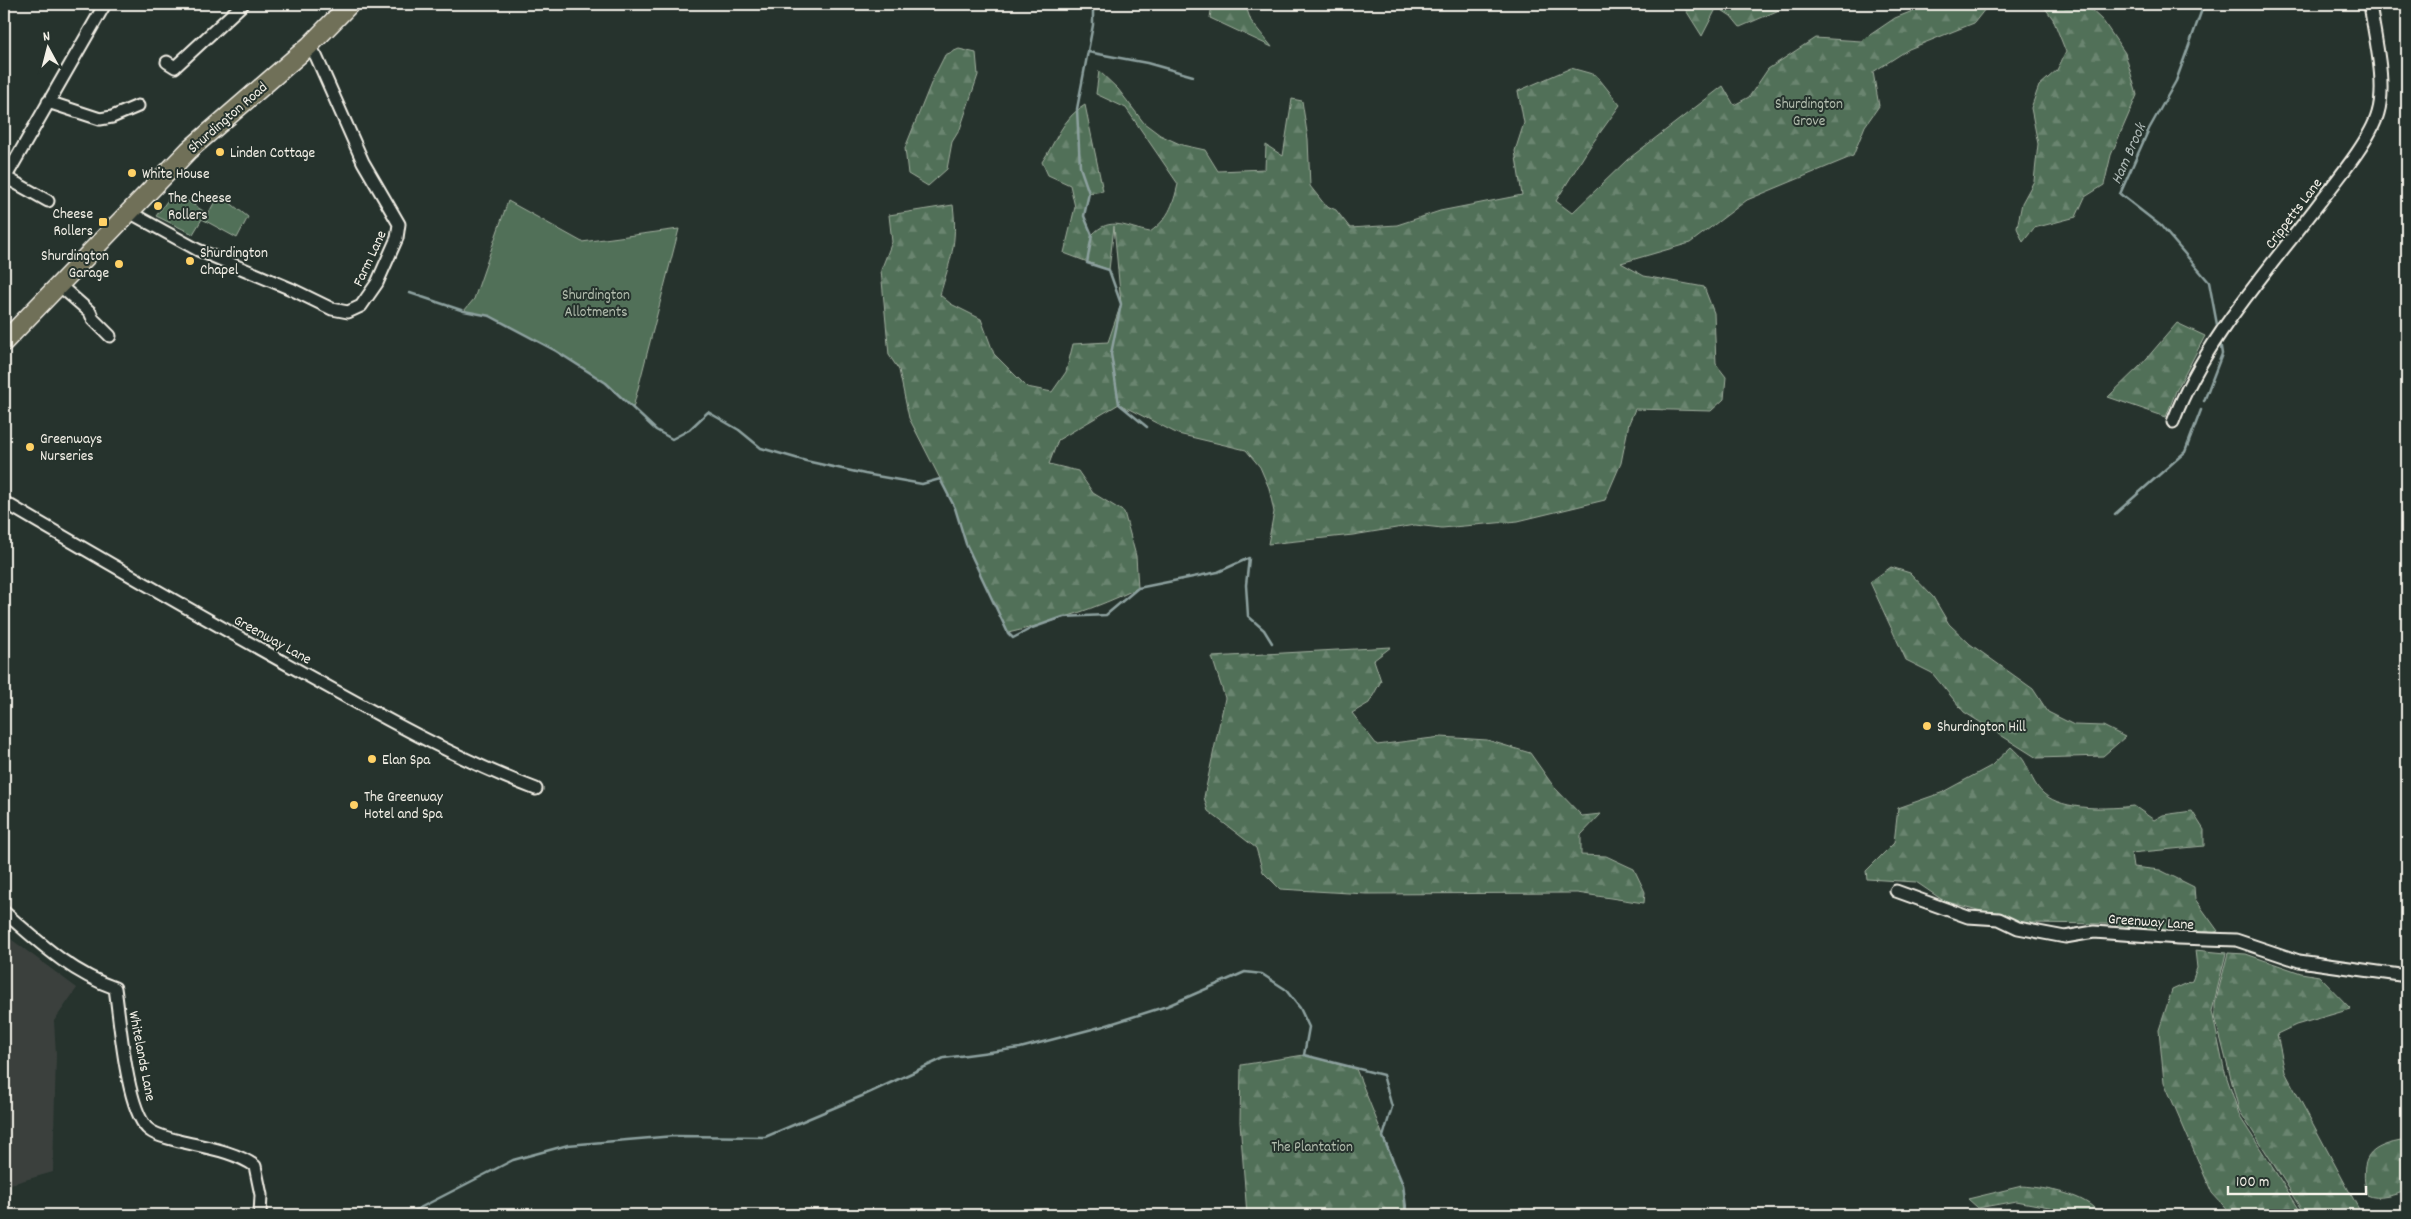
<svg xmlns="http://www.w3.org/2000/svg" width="2411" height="1219" viewBox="0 0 2411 1219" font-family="Dekko,sans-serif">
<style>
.built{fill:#3b413e}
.forest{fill:url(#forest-firs);stroke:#a2b0a0}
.garden{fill:#517058;stroke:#a2b0a0}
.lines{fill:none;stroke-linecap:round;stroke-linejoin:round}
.stream{stroke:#8da19f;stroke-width:2.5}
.street-casing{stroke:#f4f1e8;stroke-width:15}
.primary-casing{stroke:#f4f1e8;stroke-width:21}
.street{stroke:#26332d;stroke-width:11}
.primary{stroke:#706f59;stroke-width:18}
.poi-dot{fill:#ffd166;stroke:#26332d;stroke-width:2}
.labels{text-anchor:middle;stroke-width:4;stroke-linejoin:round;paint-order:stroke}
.park-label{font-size:15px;fill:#b3bdae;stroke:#26332d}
.street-label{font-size:15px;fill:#f4f1e8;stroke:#26332d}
.poi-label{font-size:15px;fill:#f4f1e8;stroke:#26332d;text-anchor:start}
.water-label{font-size:16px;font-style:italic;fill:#b0bbb8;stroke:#26332d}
</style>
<defs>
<pattern id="forest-firs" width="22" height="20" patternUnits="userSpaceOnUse" patternTransform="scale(1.25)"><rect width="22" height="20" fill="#517058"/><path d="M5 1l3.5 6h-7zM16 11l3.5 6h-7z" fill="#6b8570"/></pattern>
</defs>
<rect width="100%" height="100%" fill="#26332d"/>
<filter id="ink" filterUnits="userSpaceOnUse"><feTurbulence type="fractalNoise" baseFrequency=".02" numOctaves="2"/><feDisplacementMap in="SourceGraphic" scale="10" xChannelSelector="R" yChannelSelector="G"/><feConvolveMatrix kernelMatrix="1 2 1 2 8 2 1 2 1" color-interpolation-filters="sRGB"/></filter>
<g filter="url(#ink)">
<path class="built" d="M 4,934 L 77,988 L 54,1021 L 56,1054 L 53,1172 L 4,1186 Z"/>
<path class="forest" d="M 1212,4 L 1245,4 L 1251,21 L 1272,47 L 1210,18 Z
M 1682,4 L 1793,4 L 1740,27 L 1731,16 L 1717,7 L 1702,36 Z
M 1930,4 L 1989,4 L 1974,23 L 1909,49 L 1873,72 L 1879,106 L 1865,126 L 1853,156 L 1747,200 L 1690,243 L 1621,263 L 1644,276 L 1704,287 L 1714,313 L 1716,364 L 1726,377 L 1724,399 L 1711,411 L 1635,409 L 1629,423 L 1621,463 L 1605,500 L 1518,521 L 1442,528 L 1415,525 L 1353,535 L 1268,544 L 1274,512 L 1269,488 L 1260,467 L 1246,450 L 1178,434 L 1119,404 L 1058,440 L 1049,464 L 1078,471 L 1093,493 L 1124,512 L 1136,556 L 1138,588 C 1097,608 1052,623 1008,633 L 966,544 L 955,508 L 909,418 L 899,370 L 889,355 L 881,270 L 892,242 L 889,215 L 953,205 C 958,244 950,260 940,295 L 951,304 L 981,319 L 994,354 L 1027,387 L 1052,392 L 1066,372 L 1073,344 L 1108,342 L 1121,304 L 1114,226 L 1109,270 L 1064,253 L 1075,207 L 1070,185 L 1048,175 L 1042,162 C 1056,142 1063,117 1085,105 L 1103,191 L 1089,193 L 1084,216 L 1092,235 C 1110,215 1127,228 1150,232 C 1168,219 1173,206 1178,184 L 1126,108 L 1096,94 L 1099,71 L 1118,89 L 1144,123 L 1160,135 L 1182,145 L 1205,150 L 1218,171 L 1265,169 L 1266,145 L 1283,156 L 1292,99 L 1302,101 L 1308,139 L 1310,186 L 1325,205 L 1336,210 L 1350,228 L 1397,225 L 1440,211 L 1522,195 L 1515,151 L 1524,123 L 1518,91 L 1571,68 L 1596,75 L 1620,105 L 1589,148 L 1556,201 L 1572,213 L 1627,160 L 1723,86 L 1734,105 L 1749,97 L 1768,69 L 1815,38 L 1861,41 L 1895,18 Z
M 2042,4 L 2085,4 L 2103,21 L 2125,53 L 2137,95 L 2111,155 L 2104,185 L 2085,197 L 2076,217 L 2034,228 L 2023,242 L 2017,228 L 2022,203 L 2034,181 L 2038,144 L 2031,108 L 2039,86 L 2057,70 L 2066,52 L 2053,19 Z
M 959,49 L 976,53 L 978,75 L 960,129 L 952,142 L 947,169 L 928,186 L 908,174 L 905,148 L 932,81 L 945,55 Z
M 2177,323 L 2205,336 L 2176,391 L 2166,417 L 2108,397 L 2141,365 Z
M 1891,567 L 1910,573 L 1933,597 L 1949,624 L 1970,644 L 2033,689 L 2048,712 L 2074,725 L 2103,726 L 2125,737 L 2103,756 L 2037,758 L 1964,712 L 1932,673 L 1906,660 L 1870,582 Z
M 1391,647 L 1374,660 L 1381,681 L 1369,703 L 1352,713 L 1377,745 L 1441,737 L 1487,740 L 1530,753 L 1554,787 L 1582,816 L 1601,814 L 1581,835 L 1581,855 L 1606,856 L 1634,869 L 1645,892 L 1644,903 L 1577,893 L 1366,894 L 1280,889 L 1263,872 L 1256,848 L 1208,811 L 1204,797 L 1225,698 L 1212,657 Z
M 2011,747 C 2015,751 2021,756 2024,761 C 2030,772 2034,786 2044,794 C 2063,811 2109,809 2134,806 L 2154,820 L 2163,815 L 2192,811 L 2204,830 L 2204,846 L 2131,853 L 2133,867 L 2160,870 L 2194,887 L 2195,899 L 2218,931 L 2210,934 L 2198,934 L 2107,924 L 2027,923 L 1944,901 L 1916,882 L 1867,879 L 1866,871 L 1894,843 L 1898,808 L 1941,793 L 1991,766 Z
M 2195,950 L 2226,953 L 2212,1011 L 2224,1069 L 2240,1117 L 2303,1215 L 2232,1215 L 2212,1193 L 2164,1082 L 2159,1030 L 2172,990 L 2192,981 L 2197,968 Z
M 2228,953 L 2246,954 L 2301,973 L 2319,976 L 2351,1009 L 2296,1025 L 2277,1034 L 2285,1072 L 2362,1215 L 2306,1215 L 2239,1110 L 2215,1017 L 2215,1004 Z
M 1304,1055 L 1356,1069 L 1403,1185 L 1405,1215 L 1247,1215 L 1240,1122 L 1241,1065 Z
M 2407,1140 L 2407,1191 C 2395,1194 2379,1201 2367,1195 C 2359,1157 2368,1146 2407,1140 Z
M 2022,1186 C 2046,1188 2087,1194 2100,1215 L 2069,1215 L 2049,1207 L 2016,1201 L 1978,1208 L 1968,1199 Z"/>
<path class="garden" d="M 219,194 L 248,217 L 237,238 L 202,219 L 193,234 L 156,216 L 170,197 L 177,203 L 181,197 L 208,214 Z
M 508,201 L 582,242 L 679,229 L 633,408 L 606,383 L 556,351 L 490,316 L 464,311 L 474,299 Z"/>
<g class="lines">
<path class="stream" d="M 1093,4 L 1093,25 L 1077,109 L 1080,167 L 1089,193 L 1084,216 L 1092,235 L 1087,263 L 1109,270 L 1121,304 L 1111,354 L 1119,404 L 1147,427
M 2204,4 L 2176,81 L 2149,129 L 2120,194 L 2161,226 L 2209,282 L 2218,330
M 1088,52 L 1147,63 L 1193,76
M 410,293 L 464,311 L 490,316 L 556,351 L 606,383 L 656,430 L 672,439 L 689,430 L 708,412 L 739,430 L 761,448 L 806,461 L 865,474 L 922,484 L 940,479 L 955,508 L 966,544 L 1008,633 L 1013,638 L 1032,628 L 1063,617 L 1106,615 L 1138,588 L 1218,572 L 1249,558 L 1246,585 L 1248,616 L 1264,630 L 1272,643
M 2204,401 L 2222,354 L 2220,341
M 2115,514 L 2185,452 L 2201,410
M 395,1215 L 408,1214 L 513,1160 L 568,1145 L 674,1136 L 765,1137 L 862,1096 L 944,1058 L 1020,1048 L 1104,1026 L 1167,1006 L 1245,972 L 1262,974 L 1285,989 L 1300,1008 L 1309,1027 L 1304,1055 L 1383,1075 L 1392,1107 L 1383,1137 L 1403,1185 L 1407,1215"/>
<defs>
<path id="street" d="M 167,62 L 175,67 L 243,4
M 48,102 L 100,119 L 112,117 L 138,106
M 5,177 L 48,201
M 4,180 L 105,4
M 129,212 L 198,250 L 291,289 L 332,309 L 348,312 L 361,306 L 377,283 L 397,238 L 399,224 L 363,162 L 316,56 L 309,46
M 58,284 L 90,312 L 93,319 L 110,336
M 2173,422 C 2203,341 2268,271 2320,202 C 2337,180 2371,139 2378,113 C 2387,83 2374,35 2370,4
M 4,502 C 103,560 202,617 303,673 C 379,715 454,758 536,789
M 1896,891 L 1968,917 L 1999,919 L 2018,928 L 2065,937 L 2094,932 L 2179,938 L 2236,940 L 2299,961 L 2407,976
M 4,912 C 40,943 70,972 115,988 C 120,1020 126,1106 147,1128 C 155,1136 169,1138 179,1141 C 203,1147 234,1151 255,1166 L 261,1195 L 260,1215"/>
<path id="primary" d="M 4,342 L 189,150 L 309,46 L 350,4"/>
</defs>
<use href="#street" class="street-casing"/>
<use href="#primary" class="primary-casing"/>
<use href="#street" class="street"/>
<use href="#primary" class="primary"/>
</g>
</g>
<g class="poi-dot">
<circle cx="220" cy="152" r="5"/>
<circle cx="132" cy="173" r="5"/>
<circle cx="158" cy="206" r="5"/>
<rect x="98" y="217" width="10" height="10" rx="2.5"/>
<circle cx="190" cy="261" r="5"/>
<circle cx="119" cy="264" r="5"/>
<circle cx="30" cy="447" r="5"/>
<circle cx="1927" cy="726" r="5"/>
<circle cx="372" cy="759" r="5"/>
<circle cx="354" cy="805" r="5"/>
</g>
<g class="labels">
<g class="park-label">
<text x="1809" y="108">Shurdington<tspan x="1809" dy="17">Grove</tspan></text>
<text x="596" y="299">Shurdington<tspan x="596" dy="17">Allotments</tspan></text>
<text x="1312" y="1151">The Plantation</text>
</g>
<g class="street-label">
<text transform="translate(227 117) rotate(-41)" y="5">Shurdington Road</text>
<text transform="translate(2293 213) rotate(-53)" y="5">Crippetts Lane</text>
<text transform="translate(369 258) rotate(-65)" y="5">Farm Lane</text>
<text transform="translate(273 639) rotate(29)" y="5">Greenway Lane</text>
<text transform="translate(2151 921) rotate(4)" y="5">Greenway Lane</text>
<text transform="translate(143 1056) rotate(79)" y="5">Whitelands Lane</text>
</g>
<g class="poi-label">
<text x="230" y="157">Linden Cottage</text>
<text x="142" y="178">White House</text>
<text x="168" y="202">The Cheese<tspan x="168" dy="17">Rollers</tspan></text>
<text x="93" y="218" text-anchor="end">Cheese<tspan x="93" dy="17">Rollers</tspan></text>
<text x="200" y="257">Shurdington<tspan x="200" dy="17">Chapel</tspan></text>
<text x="109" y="260" text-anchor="end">Shurdington<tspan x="109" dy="17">Garage</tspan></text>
<text x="40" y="443">Greenways<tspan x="40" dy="17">Nurseries</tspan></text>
<text x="1937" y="731">Shurdington Hill</text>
<text x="382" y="764">Elan Spa</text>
<text x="364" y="801">The Greenway<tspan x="364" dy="17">Hotel and Spa</tspan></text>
</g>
<g class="water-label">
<text transform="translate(2127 153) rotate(-66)" y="6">Ham Brook</text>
</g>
</g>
<rect width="2411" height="1219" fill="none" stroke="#26332d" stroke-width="20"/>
<rect x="10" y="10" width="2391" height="1199" fill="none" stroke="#f4f1e8" stroke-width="2" filter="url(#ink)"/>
<g transform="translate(48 48) rotate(353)" stroke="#26332d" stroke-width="4" paint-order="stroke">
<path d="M0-4L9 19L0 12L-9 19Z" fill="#f4f1e8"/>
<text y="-8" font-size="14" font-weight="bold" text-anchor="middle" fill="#f4f1e8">N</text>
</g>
<path d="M2228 1186v8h138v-8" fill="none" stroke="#f4f1e8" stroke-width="2.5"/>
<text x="2236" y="1186" font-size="15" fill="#f4f1e8" stroke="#26332d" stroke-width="4" paint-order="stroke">100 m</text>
</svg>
